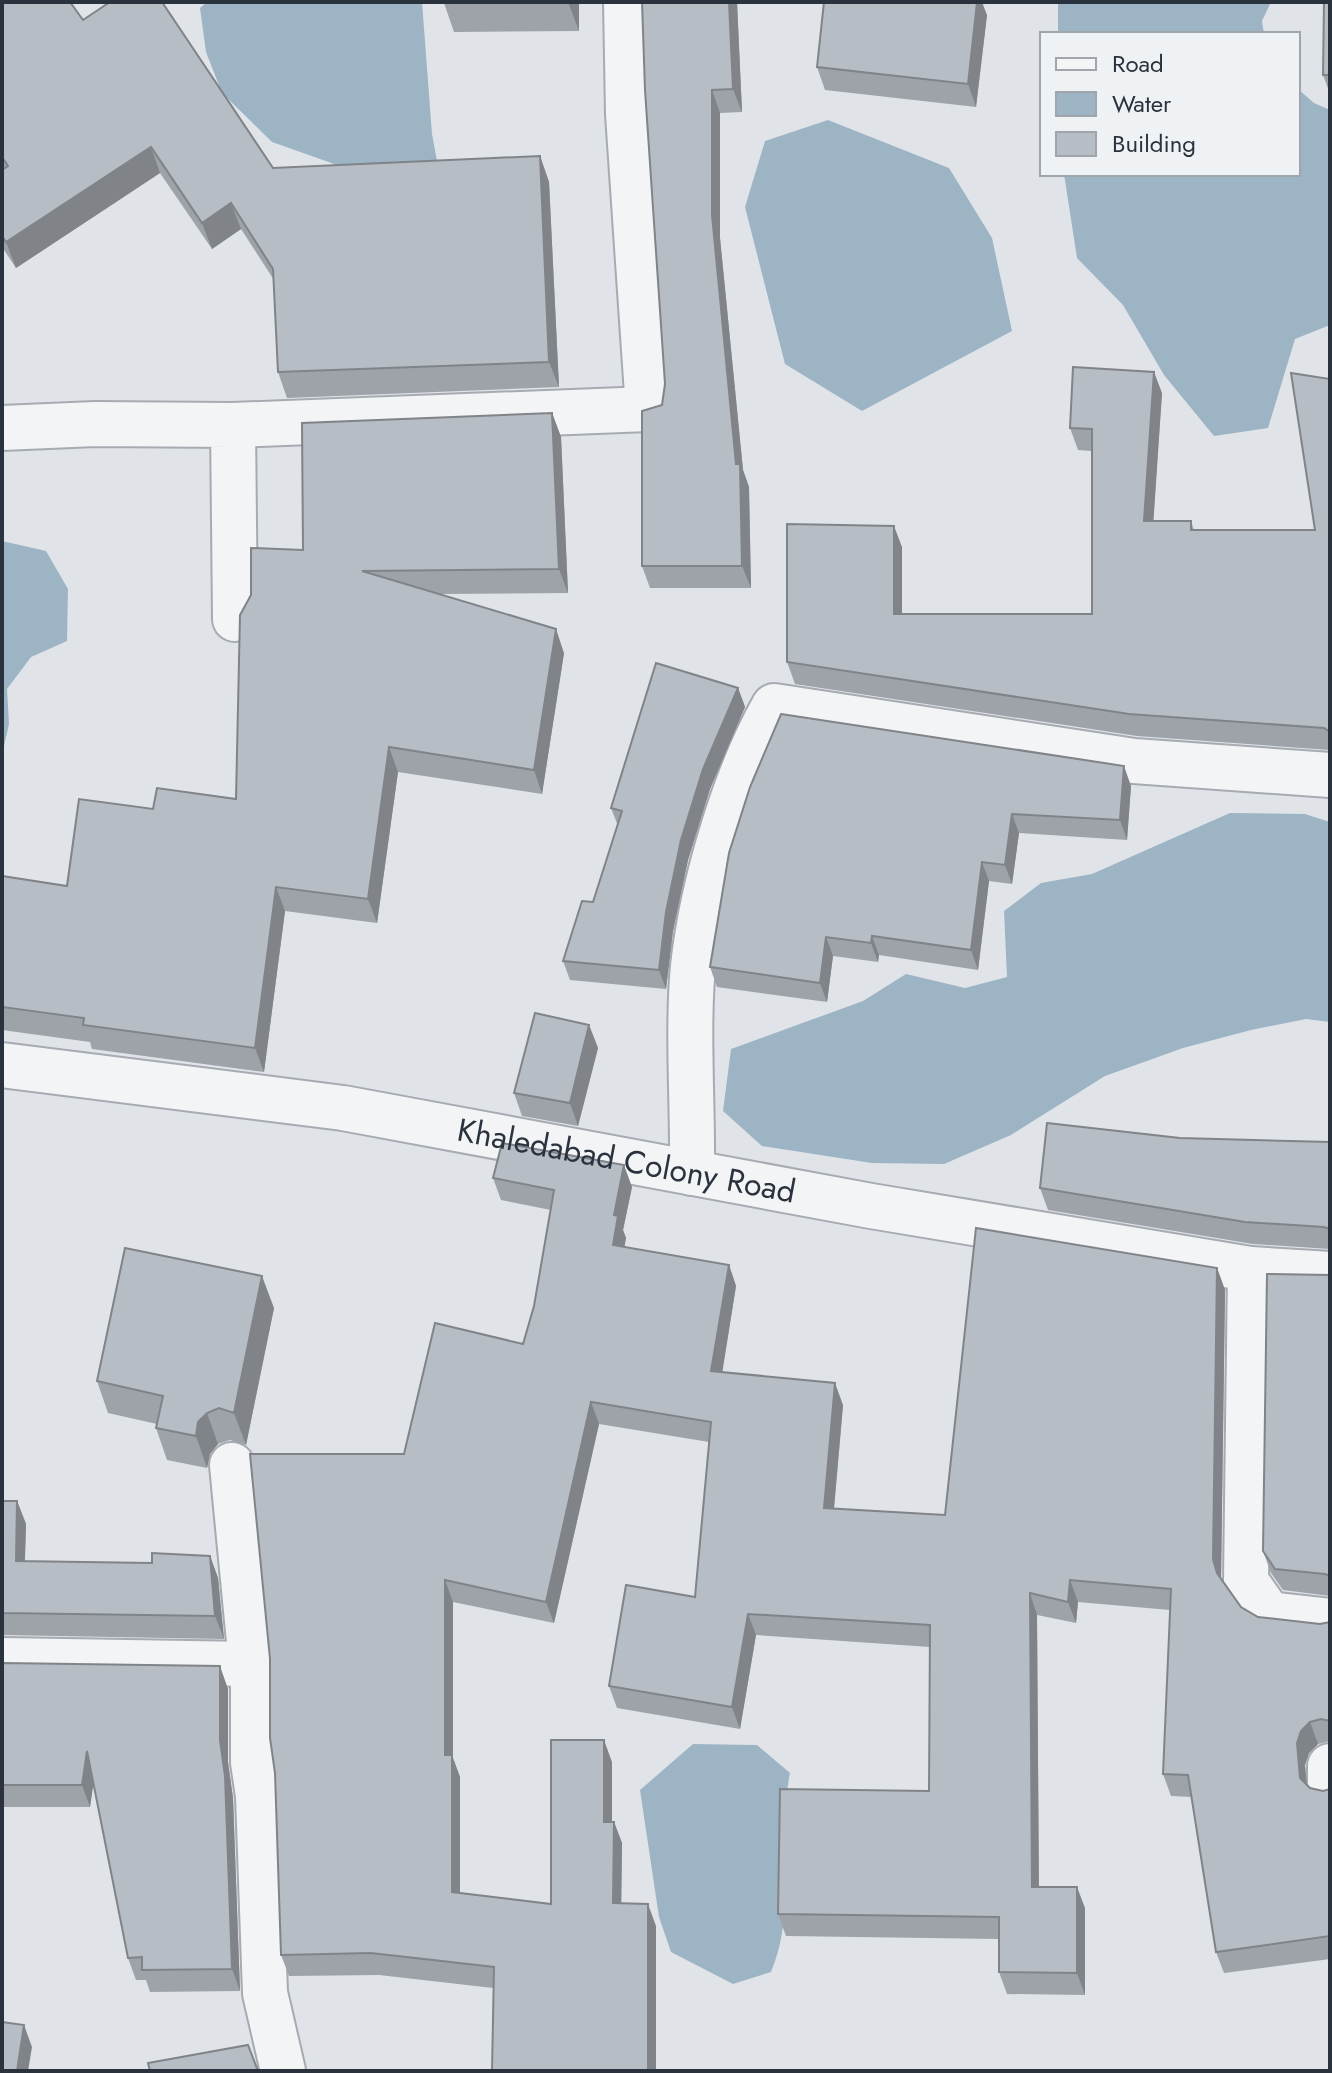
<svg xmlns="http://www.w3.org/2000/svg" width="1332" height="2073" viewBox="0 0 1332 2073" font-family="Jost,sans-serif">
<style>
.water{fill:#9db4c5}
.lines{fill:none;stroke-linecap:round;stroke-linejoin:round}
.minor-casing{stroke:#a6abb2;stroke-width:48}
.minor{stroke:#f2f4f6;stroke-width:44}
.wall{fill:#9da3a9}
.shaded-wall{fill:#808489}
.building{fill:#b7bdc4;stroke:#808489;stroke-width:2}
.labels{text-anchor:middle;stroke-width:6;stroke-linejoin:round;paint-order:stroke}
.street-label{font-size:32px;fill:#2a323e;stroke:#eff2f5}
</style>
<rect width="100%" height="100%" fill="#e0e4e8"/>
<path class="water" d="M 207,2 L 422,2 L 432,134 L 440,177 L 354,171 L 272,142 L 222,93 L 206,52 L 200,8 Z
M 1058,2 L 1271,2 L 1262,21 L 1264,34 L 1058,34 Z
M 1298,89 L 1314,103 L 1330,110 L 1330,325 L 1295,339 L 1268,428 L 1214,436 L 1164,375 L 1123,305 L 1077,258 L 1064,174 L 1298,174 Z
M 828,120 L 949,168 L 992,238 L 1012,331 L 862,411 L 785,364 L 745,207 L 765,141 Z
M 2,541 L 46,551 L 68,589 L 67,641 L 31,657 L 7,689 L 9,724 L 2,755 Z
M 1230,813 L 1305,814 L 1330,822 L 1330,1022 L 1306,1019 L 1251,1030 L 1183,1048 L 1105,1076 L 1011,1135 L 944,1164 L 872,1163 L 762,1146 L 723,1111 L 731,1049 L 863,1001 L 906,974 L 965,988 L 1007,977 L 1004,911 L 1041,883 L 1092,874 Z
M 693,1744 L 757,1745 L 790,1773 C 776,1839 798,1909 771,1972 L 733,1984 L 671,1952 L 659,1917 L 640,1790 Z"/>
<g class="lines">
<defs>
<g id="minor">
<path d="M 233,425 L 648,409 L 628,114 L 626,2"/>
<path d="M 2,428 L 95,424 L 233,425 L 235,619"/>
<path id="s1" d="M 2,1065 L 343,1108 L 871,1206 L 1250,1269 L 1330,1274"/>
<path d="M 692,1173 C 693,1107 687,1029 693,966 C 702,885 734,776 774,706 L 1134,761 L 1330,775"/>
<path d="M 1250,1269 L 1246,1581 L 1269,1614 L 1330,1621"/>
<path d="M 232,1465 L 253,1683 L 253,1762 L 258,1796 L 265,1993 L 283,2071"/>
<path d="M 2,1660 L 251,1664"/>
<path d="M 1330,1766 L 1330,1788"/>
</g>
</defs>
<use href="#minor" class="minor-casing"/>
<use href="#minor" class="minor"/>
</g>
<path class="wall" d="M 2,2 L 83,20 L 273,168 L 540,156 L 549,182 L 559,387 L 287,398 L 278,372 L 274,280 L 241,229 L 212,249 L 160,173 L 16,268 L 2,247 Z
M 579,2 L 579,31 L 454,32 L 444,3 Z
M 642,2 L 737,2 L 742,112 L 720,113 L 720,238 L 743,470 L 749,487 L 751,588 L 650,588 L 642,566 L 665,384 Z
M 1330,2 L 1330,94 L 1323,75 Z
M 987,15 L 976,107 L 825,90 L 817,67 Z
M 1330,379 L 1330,750 L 1137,736 L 795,684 L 787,662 L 902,547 L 902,614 L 1092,614 L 1092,451 L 1078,450 L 1070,428 L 1162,393 L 1153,521 L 1191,521 L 1194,530 L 1315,530 Z
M 552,413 L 561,437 L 568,593 L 441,594 L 564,653 L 542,794 L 398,772 L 377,923 L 285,911 L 264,1072 L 92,1049 L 90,1042 L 2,1030 L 2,876 L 67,886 L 153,809 L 236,799 L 303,550 Z
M 738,688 L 745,707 L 710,789 L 688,860 L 673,931 L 666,989 L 570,980 L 563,961 L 593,902 L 618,826 L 611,808 Z
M 1131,786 L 1127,840 L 1019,833 L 1012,884 L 989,881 L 978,970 L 879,955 L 878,962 L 833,956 L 827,1002 L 717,987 L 710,967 L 729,853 Z
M 589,1025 L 598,1048 L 578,1126 L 522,1116 L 514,1093 Z
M 1180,1138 L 1330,1142 L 1330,1249 L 1253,1244 L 1048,1210 L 1040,1188 Z
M 493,1178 L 632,1187 L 623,1230 L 626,1238 L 624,1247 L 729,1265 L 736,1286 L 722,1372 L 843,1405 L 834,1509 L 945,1515 L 1217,1268 L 1225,1290 L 1221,1578 L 1241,1607 L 1258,1617 L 1320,1624 L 1330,1622 L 1330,1741 L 1318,1744 L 1309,1753 L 1305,1765 L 1307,1785 L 1310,1788 L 1323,1791 L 1330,1789 L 1330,1959 L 1224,1973 L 1216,1952 L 1192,1797 L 1171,1796 L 1163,1774 L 1170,1610 L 1078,1602 L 1076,1623 L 1037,1615 L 1039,1887 L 1085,1908 L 1085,1995 L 1007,1994 L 999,1972 L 999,1939 L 786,1936 L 778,1914 L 929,1791 L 930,1647 L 756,1635 L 740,1729 L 617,1708 L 609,1686 L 695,1597 L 709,1442 L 599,1424 L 554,1623 L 453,1602 L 453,1758 L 460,1777 L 460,1893 L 551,1904 L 612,1762 L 612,1822 L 614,1822 L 622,1843 L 621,1903 L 656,1926 L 656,2071 L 493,1988 L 379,1975 L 289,1976 L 281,1955 L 404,1454 L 523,1344 L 534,1306 L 551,1210 L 501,1200 Z
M 1330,1275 L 1330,1596 L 1283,1590 L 1271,1573 L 1263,1551 Z
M 274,1308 L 246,1445 L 230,1440 L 218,1444 L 210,1454 L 207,1468 L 167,1460 L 156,1428 L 157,1424 L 108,1413 L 97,1381 Z
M 2,1501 L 17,1501 L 26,1524 L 25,1561 L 152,1563 L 210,1556 L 218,1578 L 224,1639 L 2,1635 Z
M 2,1663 L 228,1689 L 228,1762 L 233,1798 L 240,1991 L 150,1992 L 146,1980 L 136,1980 L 128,1958 L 93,1784 L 90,1807 L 2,1807 Z"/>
<path class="shaded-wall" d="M 568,2 L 579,2 L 579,31 Z
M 729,2 L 737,2 L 742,112 L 733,89 Z
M 977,2 L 982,2 L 987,15 L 976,107 L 968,84 Z
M 712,90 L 720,113 L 720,238 L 743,470 L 749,487 L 751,588 L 742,566 L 736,464 L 712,215 Z
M 151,147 L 160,173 L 16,268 L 6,242 Z
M 540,156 L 549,182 L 559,387 L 549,362 Z
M 231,203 L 241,229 L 212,249 L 202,223 Z
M 1154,372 L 1162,393 L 1152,543 L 1144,521 Z
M 552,413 L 561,437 L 568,593 L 559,569 Z
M 894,526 L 902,547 L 902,636 L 894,614 Z
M 556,629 L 564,653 L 542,794 L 534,770 Z
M 738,688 L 745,707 L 710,789 L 688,860 L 673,931 L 666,989 L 659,970 L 666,912 L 681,840 L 703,769 Z
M 389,747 L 398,772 L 377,923 L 368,899 Z
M 1124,766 L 1131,786 L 1127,840 L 1120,820 Z
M 1012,814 L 1019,833 L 1012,884 L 1005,865 Z
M 982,862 L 989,881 L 978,970 L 971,950 Z
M 276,887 L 285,911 L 264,1072 L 255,1048 Z
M 872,936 L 879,955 L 878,962 L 871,943 Z
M 826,937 L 833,956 L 827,1002 L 820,983 Z
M 589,1025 L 598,1048 L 578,1126 L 570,1103 Z
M 624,1165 L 632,1187 L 623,1230 L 626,1238 L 621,1267 L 613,1245 L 614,1215 Z
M 729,1265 L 736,1286 L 719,1393 L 711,1371 Z
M 1217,1268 L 1225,1290 L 1221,1581 L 1213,1559 Z
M 262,1276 L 274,1308 L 246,1445 L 234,1413 Z
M 835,1383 L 843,1405 L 832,1530 L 824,1508 Z
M 591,1402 L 599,1424 L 554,1623 L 546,1602 Z
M 207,1413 L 218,1444 L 210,1454 L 207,1468 L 196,1436 L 198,1422 Z
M 17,1501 L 26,1524 L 24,1583 L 16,1561 Z
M 210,1556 L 218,1578 L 224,1639 L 215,1616 Z
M 445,1580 L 453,1602 L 453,1758 L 460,1777 L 460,1914 L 452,1892 L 445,1755 Z
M 1070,1580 L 1078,1602 L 1076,1623 L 1068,1602 Z
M 1030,1593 L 1037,1615 L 1039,1908 L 1032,1887 Z
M 748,1614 L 756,1635 L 740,1729 L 732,1707 Z
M 220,1666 L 228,1689 L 228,1762 L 233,1798 L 240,1991 L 232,1969 L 220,1740 Z
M 1310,1722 L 1318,1744 L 1309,1753 L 1305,1765 L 1308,1800 L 1300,1778 L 1297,1743 L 1301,1731 Z
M 604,1740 L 612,1762 L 612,1843 L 604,1822 Z
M 87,1751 L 95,1773 L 90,1807 L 82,1785 Z
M 614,1822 L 622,1843 L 621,1925 L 613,1903 Z
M 1077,1887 L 1085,1908 L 1085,1995 L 1077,1973 Z
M 648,1904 L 656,1926 L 656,2071 L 648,2071 Z
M 24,2025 L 32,2047 L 28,2071 L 17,2071 Z"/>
<path class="building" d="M 2,2 L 70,2 L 83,20 L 110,2 L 162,2 L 273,168 L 540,156 L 549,362 L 278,372 L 273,269 L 231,203 L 202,223 L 151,147 L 6,242 L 2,236 L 2,170 L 8,166 L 2,157 Z
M 444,2 L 568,2 L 568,3 L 444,3 Z
M 642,2 L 729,2 L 733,89 L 712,90 L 712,215 L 736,464 L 740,464 L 742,566 L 642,566 L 642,411 L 662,405 L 665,384 L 645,90 Z
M 824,2 L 977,2 L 968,84 L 817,67 Z
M 1324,2 L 1330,2 L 1330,75 L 1323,75 Z
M 1073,367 L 1154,372 L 1144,521 L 1191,521 L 1191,530 L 1315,530 L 1291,373 L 1330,379 L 1330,732 L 1324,728 L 1129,714 L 787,662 L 787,524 L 894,526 L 894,614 L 1092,614 L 1092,429 L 1070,428 Z
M 552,413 L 559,569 L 362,571 L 556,629 L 534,770 L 389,747 L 368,899 L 276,887 L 255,1048 L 83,1025 L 84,1018 L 2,1007 L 2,876 L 67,886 L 79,799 L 153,809 L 157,788 L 236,799 L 240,615 L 251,595 L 251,548 L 303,550 L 302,423 Z
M 656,663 L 738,688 L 703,769 L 681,840 L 666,912 L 659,970 L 563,961 L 582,901 L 593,902 L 622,811 L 611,808 Z
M 781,714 L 1124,766 L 1120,820 L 1012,814 L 1005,865 L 982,862 L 971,950 L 872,936 L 871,943 L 826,937 L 820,983 L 710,967 L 729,853 L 750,787 Z
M 535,1013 L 589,1025 L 570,1103 L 514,1093 Z
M 1047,1123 L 1180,1138 L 1330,1142 L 1330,1229 L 1324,1227 L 1245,1222 L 1040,1188 Z
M 502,1143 L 624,1165 L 614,1215 L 618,1216 L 613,1245 L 729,1265 L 711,1371 L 835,1383 L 824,1508 L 945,1515 L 976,1228 L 1217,1268 L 1213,1559 L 1217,1573 L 1241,1607 L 1258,1617 L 1320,1624 L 1330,1622 L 1330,1721 L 1321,1719 L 1310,1722 L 1301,1731 L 1297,1743 L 1300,1778 L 1310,1788 L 1323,1791 L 1330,1789 L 1330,1936 L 1216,1952 L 1188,1775 L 1163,1774 L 1171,1589 L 1070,1580 L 1068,1602 L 1030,1593 L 1032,1887 L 1077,1887 L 1077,1973 L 999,1972 L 999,1917 L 778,1914 L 780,1789 L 929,1791 L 930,1625 L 748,1614 L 732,1707 L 609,1686 L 626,1585 L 695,1597 L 711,1422 L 591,1402 L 546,1602 L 445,1580 L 445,1755 L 452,1755 L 452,1892 L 551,1904 L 551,1740 L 604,1740 L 604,1822 L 614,1822 L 613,1903 L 648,1904 L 648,2071 L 492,2071 L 494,1967 L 371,1953 L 281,1955 L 275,1773 L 270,1738 L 270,1659 L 250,1454 L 404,1454 L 435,1323 L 523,1344 L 534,1306 L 554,1190 L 493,1178 Z
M 125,1248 L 262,1276 L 234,1413 L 219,1408 L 207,1413 L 198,1422 L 196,1436 L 156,1428 L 163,1396 L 97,1381 Z
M 1267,1274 L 1330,1275 L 1330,1576 L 1325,1574 L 1275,1569 L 1263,1551 Z
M 2,1501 L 17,1501 L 16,1561 L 152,1563 L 152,1553 L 210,1556 L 215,1616 L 2,1613 Z
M 2,1663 L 220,1666 L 220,1740 L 225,1776 L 232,1969 L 142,1970 L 142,1957 L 128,1958 L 87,1751 L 82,1785 L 2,1785 Z
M 2,2022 L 24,2025 L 17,2071 L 2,2071 Z
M 248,2045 L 258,2071 L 150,2071 L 148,2063 Z"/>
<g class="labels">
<g class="street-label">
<text dy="11" stroke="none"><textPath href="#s1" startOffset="632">Khaledabad Colony Road</textPath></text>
</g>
</g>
<rect width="1332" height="2073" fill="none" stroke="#2a323e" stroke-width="8"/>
<rect x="1040" y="32" width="260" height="144" fill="#eff2f5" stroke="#a0a5ac" stroke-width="2"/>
<rect x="1056" y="58" width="40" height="12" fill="#f2f4f6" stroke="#a0a5ac" stroke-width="2"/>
<text x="1112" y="72" font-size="24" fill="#2a323e">Road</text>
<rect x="1056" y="92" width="40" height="24" fill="#9db4c5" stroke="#a0a5ac" stroke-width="2"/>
<text x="1112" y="112" font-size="24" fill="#2a323e">Water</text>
<rect x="1056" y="132" width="40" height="24" fill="#b7bdc4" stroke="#a0a5ac" stroke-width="2"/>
<text x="1112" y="152" font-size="24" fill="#2a323e">Building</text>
</svg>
